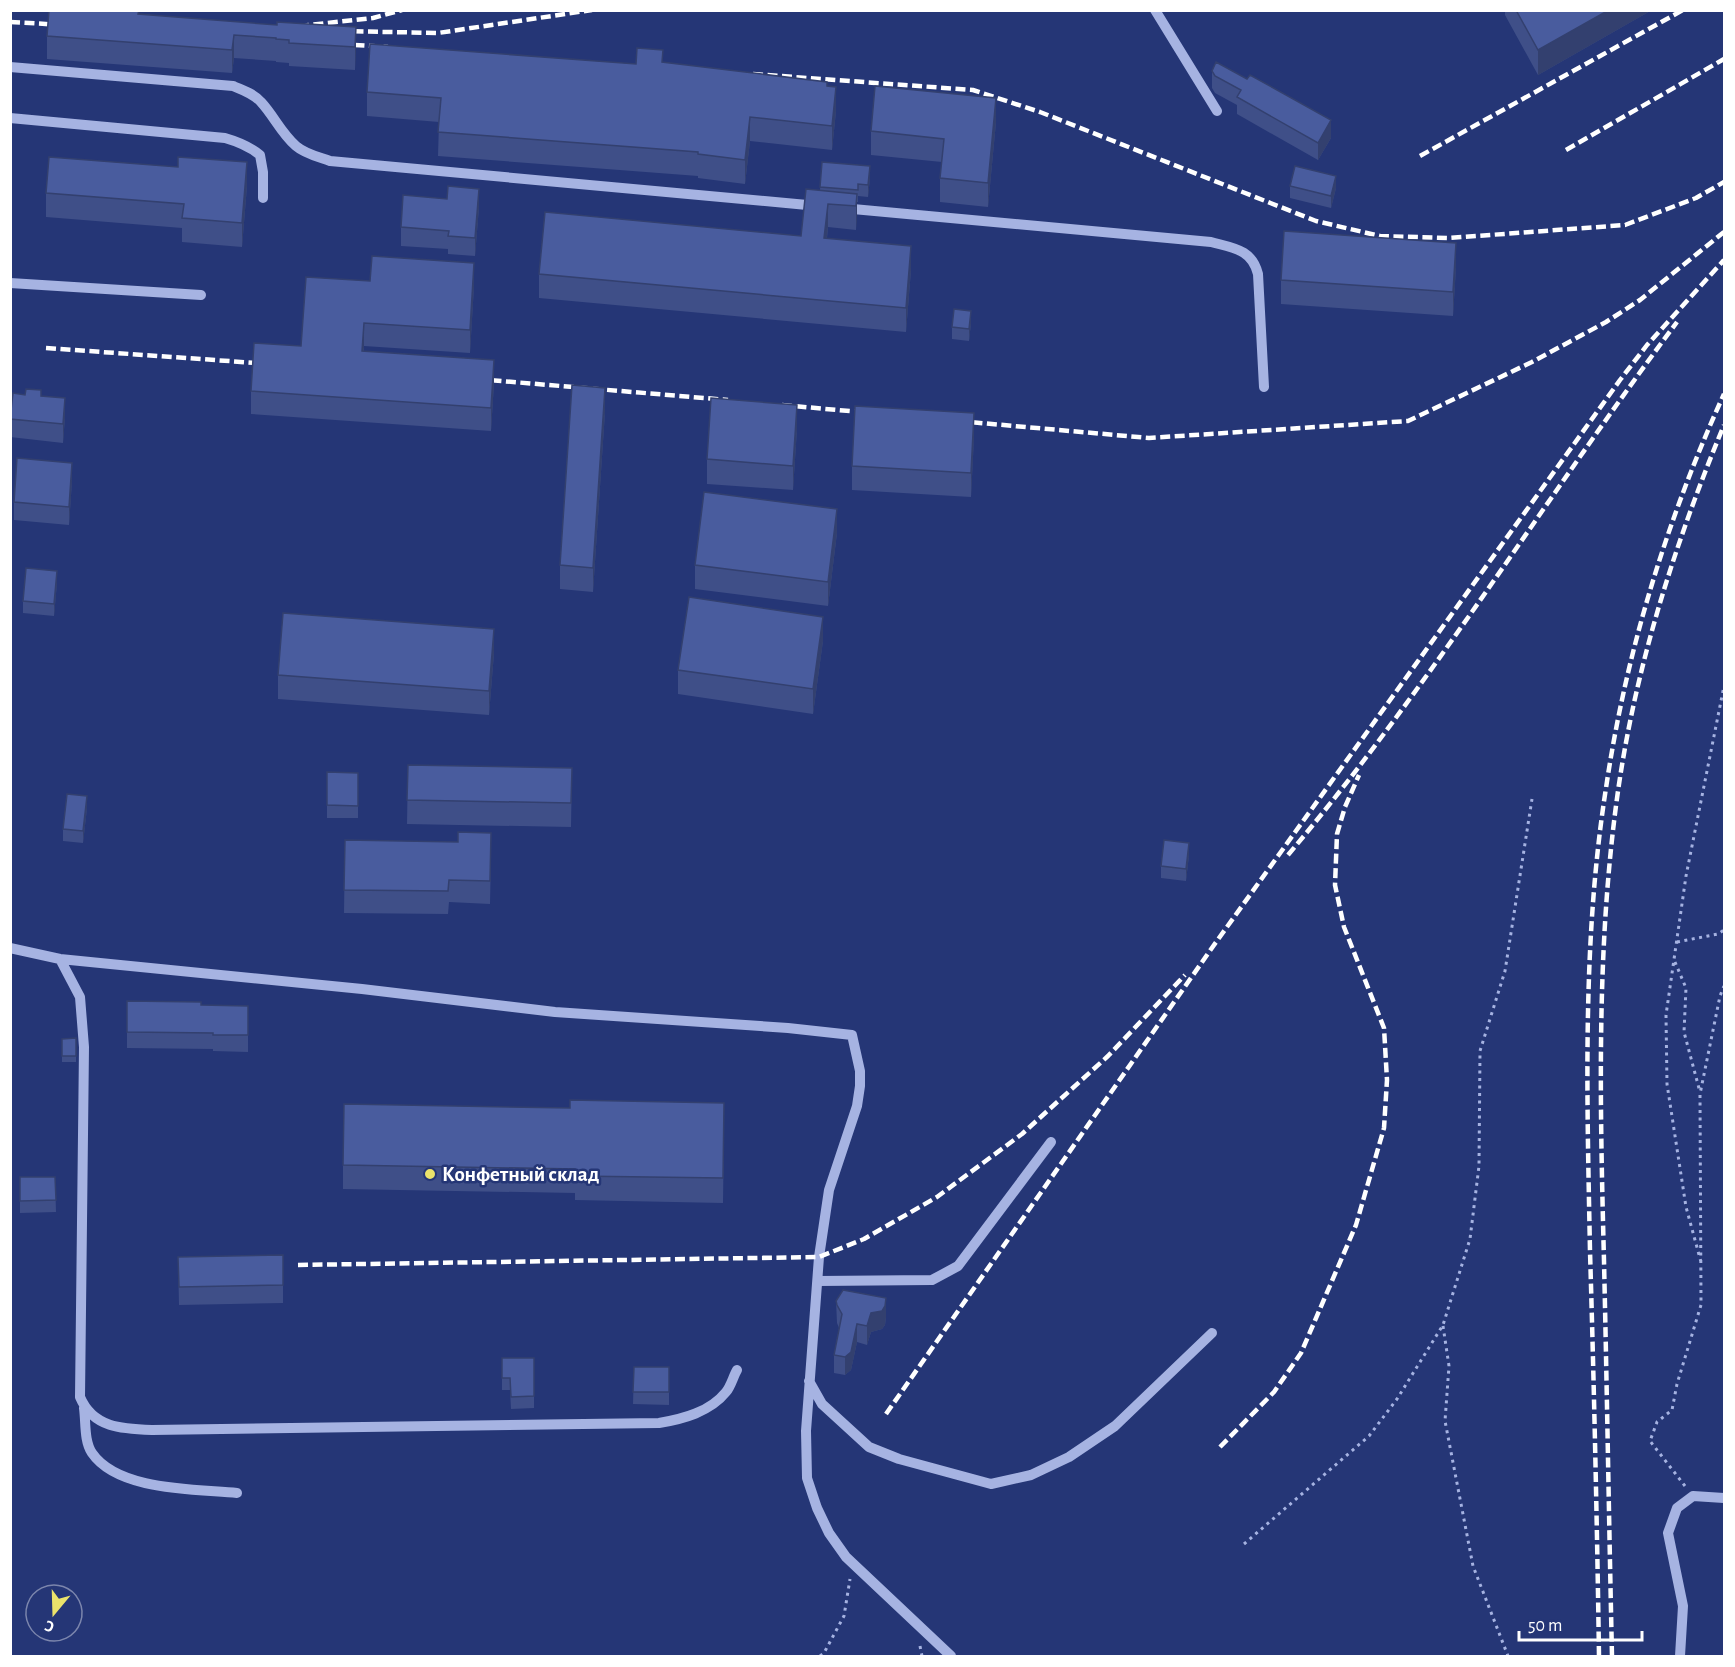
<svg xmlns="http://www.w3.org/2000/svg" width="1735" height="1667" viewBox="0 0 1735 1667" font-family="'Alegreya Sans',sans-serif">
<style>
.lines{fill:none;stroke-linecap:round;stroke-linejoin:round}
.path{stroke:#a6b3e2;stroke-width:3;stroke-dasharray:3 4.5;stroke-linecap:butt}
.minor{stroke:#a6b3e2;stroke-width:10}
.rail{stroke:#fff;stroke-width:4.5;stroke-dasharray:10 4.5;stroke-linecap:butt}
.wall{fill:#3f4f88}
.shaded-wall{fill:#33406f}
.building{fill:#495c9e;stroke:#33406f;stroke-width:1.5}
.poi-dot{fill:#ebe36b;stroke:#253676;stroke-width:2}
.labels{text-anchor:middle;stroke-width:5;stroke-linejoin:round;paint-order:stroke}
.poi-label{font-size:21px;font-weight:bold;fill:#fff;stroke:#253676;text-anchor:start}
</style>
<rect width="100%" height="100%" fill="#253676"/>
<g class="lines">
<path class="path" d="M 1677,942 L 1718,934 L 1724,930
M 1675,962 L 1686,988 L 1684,1032 L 1700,1092
M 1701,1262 L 1686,1207 L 1667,1084 L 1666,1015 L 1686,876 L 1724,686
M 1443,1326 L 1449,1366 L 1445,1421 L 1473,1566 L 1508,1656
M 1685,1486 L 1650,1441 L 1657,1422 L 1672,1410 L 1677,1384 L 1701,1305 L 1700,1094 L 1720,996 L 1724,986
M 1244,1544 L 1369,1436 L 1397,1399 L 1443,1325 L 1470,1239 L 1479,1166 L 1480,1051 L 1505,971 L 1532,799
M 920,1646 L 922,1656
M 820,1656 L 824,1653 L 844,1616 L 850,1579"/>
<path class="minor" d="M 1155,10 L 1217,111
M 10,67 L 233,86 C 243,90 254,94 261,102 C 274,116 281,133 296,146 C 305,154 319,157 330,161 L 818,206
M 10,118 L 225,138 C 239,142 249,146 260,155 L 263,172 L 263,198
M 842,208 L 1211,242 C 1233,248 1252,249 1258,274 L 1264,387
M 10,283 L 201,295
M 10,948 L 60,959 L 362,989 L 555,1012 L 788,1028 L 852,1035 L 860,1071 L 860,1086 L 857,1106 L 829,1190 L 819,1257 L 806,1431 L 807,1478 L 817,1508 L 829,1533 L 846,1557 L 951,1656
M 60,959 L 80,997 L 84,1047 L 80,1397 C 93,1428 122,1429 152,1430 L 659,1423 C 683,1419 710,1412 726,1392 C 731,1386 733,1377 737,1370
M 818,1281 L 932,1280 L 958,1266 L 1051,1142
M 809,1381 L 822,1404 L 869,1447 L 899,1459 L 991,1484 L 1031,1475 L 1069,1457 L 1115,1426 L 1212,1333
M 84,1408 C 86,1423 84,1441 92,1453 C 118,1491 195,1489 237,1493
M 1680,1656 L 1683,1606 L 1668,1533 L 1677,1508 L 1693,1496 L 1724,1498"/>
<path class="rail" d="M 10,22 L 64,25
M 299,26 L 373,18 L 402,10
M 339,31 L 438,33 L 592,10
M 340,44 L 388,47
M 753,74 L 973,90 L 1040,112 L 1316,221 L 1380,236 L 1449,238 L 1625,225 L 1696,198 L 1724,182
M 1566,150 L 1724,59
M 1420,156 L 1683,10
M 46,348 L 270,364
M 477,379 L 728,400
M 782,405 L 871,413
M 958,421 L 1149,438 L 1408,421 L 1532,362 L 1606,322 L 1640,300 L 1724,232
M 1288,855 C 1429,688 1546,497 1677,322
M 298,1265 L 819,1257 L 864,1239 L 937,1197 L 1022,1134 L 1108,1056 L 1185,975
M 886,1414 L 1214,945 L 1620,380 L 1647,345 L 1724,260
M 1220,1447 L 1274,1392 L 1301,1353 L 1356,1225 L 1384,1128 L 1387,1080 L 1384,1028 L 1344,927 L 1335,885 L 1337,834 L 1345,807 L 1359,775
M 1599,1656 C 1597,1521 1594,1386 1590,1251 C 1587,1097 1582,941 1606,788 C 1626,652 1667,519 1724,394
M 1612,1656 C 1609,1525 1607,1393 1604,1261 C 1600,1105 1596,947 1618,791 C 1636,665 1675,543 1724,425"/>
</g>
<path class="wall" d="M 1505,10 L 1652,10 L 1538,75 L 1505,15 Z
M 139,14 L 277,25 L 356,27 L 355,70 L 289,66 L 289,63 L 276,62 L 276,61 L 234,58 L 232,73 L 47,59 L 47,36 Z
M 663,63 L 827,86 L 836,111 L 832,150 L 750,141 L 745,184 L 698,178 L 698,176 L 438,156 L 439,122 L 367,116 L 367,92 L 636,64 Z
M 1212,71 L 1331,138 L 1318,160 L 1237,114 L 1237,105 L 1215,93 L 1212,88 Z
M 996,122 L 988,207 L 940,202 L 940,178 L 942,162 L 871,155 L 871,131 Z
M 822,162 L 870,178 L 868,197 L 858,196 L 858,202 L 857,202 L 856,230 L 828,227 L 827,238 L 911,270 L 906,332 L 539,298 L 539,274 L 801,236 L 820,190 Z
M 247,186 L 242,247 L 182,242 L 182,228 L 46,217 L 46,193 Z
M 1290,186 L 1336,188 L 1331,208 L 1290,198 Z
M 479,207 L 475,256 L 448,254 L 448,249 L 401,246 L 401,227 Z
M 1456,267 L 1453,316 L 1281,304 L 1281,280 Z
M 370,281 L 474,286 L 470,353 L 364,346 L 364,351 L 494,383 L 491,431 L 251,414 L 251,391 L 301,346 Z
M 971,323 L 969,341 L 952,339 L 952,327 Z
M 41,396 L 65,417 L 63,443 L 10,437 L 10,418 Z
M 605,412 L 593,592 L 560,589 L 560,565 Z
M 797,429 L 793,490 L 707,484 L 707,459 Z
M 974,437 L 971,497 L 852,490 L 852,466 Z
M 72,481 L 69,525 L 14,520 L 14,502 Z
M 837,533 L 828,606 L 695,589 L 695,565 Z
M 57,583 L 54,616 L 23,613 L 23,601 Z
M 823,641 L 813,714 L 678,694 L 678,670 Z
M 494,653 L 489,715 L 278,699 L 278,675 Z
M 408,765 L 572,768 L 571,827 L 407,824 Z
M 327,772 L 358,773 L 358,818 L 327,818 Z
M 87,808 L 83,843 L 63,841 L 63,829 Z
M 345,840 L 491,855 L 490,904 L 449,902 L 448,914 L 344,913 Z
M 1189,855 L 1186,881 L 1161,878 L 1161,866 Z
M 127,1001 L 201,1005 L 248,1006 L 248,1052 L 213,1051 L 213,1049 L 127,1048 Z
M 76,1038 L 76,1062 L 62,1062 L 62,1039 Z
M 724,1127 L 723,1203 L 575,1200 L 575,1193 L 343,1189 L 343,1165 Z
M 20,1177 L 55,1177 L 56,1212 L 20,1213 Z
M 178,1257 L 283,1285 L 283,1303 L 179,1305 Z
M 836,1301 L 886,1317 L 885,1325 L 882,1329 L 871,1332 L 867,1345 L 857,1342 L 851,1370 L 845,1375 L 834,1373 L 834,1355 L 839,1328 L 837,1323 Z
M 502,1358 L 534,1358 L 534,1408 L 511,1409 L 510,1390 L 502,1390 Z
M 634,1367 L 669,1367 L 669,1405 L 633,1404 Z"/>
<path class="shaded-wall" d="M 1609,10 L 1652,10 L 1538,75 L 1538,50 Z
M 356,27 L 356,50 L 355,70 L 355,47 Z
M 234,35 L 234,58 L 232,73 L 232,50 Z
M 836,87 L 836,111 L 832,150 L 832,126 Z
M 996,98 L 996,122 L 988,207 L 988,183 Z
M 750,117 L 750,141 L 745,184 L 745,160 Z
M 1331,120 L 1331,138 L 1318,160 L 1318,143 Z
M 247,162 L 247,186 L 242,247 L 242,223 Z
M 870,166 L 870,178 L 868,197 L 868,185 Z
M 1336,176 L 1336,188 L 1331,208 L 1331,196 Z
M 479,189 L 479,207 L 475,256 L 475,238 Z
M 857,194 L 857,217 L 856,230 L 856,206 Z
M 828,204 L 828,227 L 824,262 L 824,238 Z
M 1456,243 L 1456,267 L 1453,316 L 1453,292 Z
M 911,246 L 911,270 L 906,332 L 906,308 Z
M 474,263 L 474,286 L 470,353 L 470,330 Z
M 971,311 L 971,323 L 969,341 L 969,329 Z
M 364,323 L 364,346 L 362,374 L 362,351 Z
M 494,360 L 494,383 L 491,431 L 491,408 Z
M 605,388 L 605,412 L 593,592 L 593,568 Z
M 65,398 L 65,417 L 63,443 L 63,424 Z
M 797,405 L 797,429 L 793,490 L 793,466 Z
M 974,413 L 974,437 L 971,497 L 971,473 Z
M 72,463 L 72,481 L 69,525 L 69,507 Z
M 837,509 L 837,533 L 828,606 L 828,582 Z
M 57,571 L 57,583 L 54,616 L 54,604 Z
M 823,617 L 823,641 L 813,714 L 813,689 Z
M 494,629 L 494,653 L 489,715 L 489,691 Z
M 87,796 L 87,808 L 83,843 L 83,831 Z
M 1189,843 L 1189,855 L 1186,881 L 1186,869 Z
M 886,1298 L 886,1317 L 885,1325 L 882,1329 L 871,1332 L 867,1345 L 867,1326 L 871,1313 Z
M 857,1324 L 857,1342 L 851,1370 L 845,1375 L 845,1357 Z"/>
<path class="building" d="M 49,10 L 139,10 L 138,14 L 277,25 L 277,22 L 356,27 L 355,47 L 289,43 L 289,40 L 276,39 L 276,38 L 234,35 L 232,50 L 47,36 Z
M 1516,10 L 1609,10 L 1538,50 Z
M 370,44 L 636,64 L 637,48 L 663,50 L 662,62 L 827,82 L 827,86 L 836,87 L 832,126 L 750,117 L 745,160 L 698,154 L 698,152 L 438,132 L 441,98 L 367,92 Z
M 1216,62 L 1247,79 L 1250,75 L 1331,120 L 1318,143 L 1237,97 L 1241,90 L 1215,76 L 1212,71 Z
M 875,86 L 996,98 L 988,183 L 940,178 L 944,139 L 871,131 Z
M 49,157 L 178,167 L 178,157 L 247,162 L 242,223 L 182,218 L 184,204 L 46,193 Z
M 822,162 L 870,166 L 868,185 L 858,184 L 858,190 L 820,187 Z
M 1295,166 L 1336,176 L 1331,196 L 1290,186 Z
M 448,186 L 479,189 L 475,238 L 448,236 L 449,231 L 401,227 L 403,195 L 447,199 Z
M 806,189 L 857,194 L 856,206 L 828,204 L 824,238 L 911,246 L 906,308 L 539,274 L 545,212 L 801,236 Z
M 1284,231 L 1456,243 L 1453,292 L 1281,280 Z
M 372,256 L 474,263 L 470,330 L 364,323 L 362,351 L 494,360 L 491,408 L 251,391 L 254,343 L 301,346 L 306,277 L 370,281 Z
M 954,309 L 971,311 L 969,329 L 952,327 Z
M 572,385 L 605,388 L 593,568 L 560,565 Z
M 26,389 L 41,390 L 41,396 L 65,398 L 63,424 L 10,419 L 13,393 L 25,395 Z
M 711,398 L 797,405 L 793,466 L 707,459 Z
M 855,406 L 974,413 L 971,473 L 852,466 Z
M 17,458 L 72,463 L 69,507 L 14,502 Z
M 704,492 L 837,509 L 828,582 L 695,565 Z
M 26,568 L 57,571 L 54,604 L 23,601 Z
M 689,597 L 823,617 L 813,689 L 678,670 Z
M 283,613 L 494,629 L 489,691 L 278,675 Z
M 408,765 L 572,768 L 571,803 L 407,800 Z
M 327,772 L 358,773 L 358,806 L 327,805 Z
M 67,794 L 87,796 L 83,831 L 63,829 Z
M 458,832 L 491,833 L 490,881 L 449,880 L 448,891 L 344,890 L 345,840 L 458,842 Z
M 1164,840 L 1189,843 L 1186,869 L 1161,866 Z
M 127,1001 L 201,1002 L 201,1005 L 248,1006 L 248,1035 L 213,1035 L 213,1033 L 127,1032 Z
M 76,1038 L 76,1056 L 62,1056 L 62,1039 Z
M 570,1100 L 724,1103 L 723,1178 L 575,1176 L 575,1169 L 343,1165 L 344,1104 L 570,1108 Z
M 20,1177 L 55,1177 L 56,1200 L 20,1201 Z
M 283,1255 L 283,1285 L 179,1287 L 178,1257 Z
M 843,1290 L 886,1298 L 885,1306 L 882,1311 L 871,1313 L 867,1326 L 857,1324 L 851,1352 L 845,1357 L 834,1355 L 842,1314 L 837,1305 L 836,1301 Z
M 502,1358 L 534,1358 L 534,1396 L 511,1397 L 510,1378 L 502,1378 Z
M 634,1367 L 669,1367 L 669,1392 L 633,1392 Z"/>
<circle class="poi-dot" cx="430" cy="1174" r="6"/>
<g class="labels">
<g class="poi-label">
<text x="442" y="1181">Конфетный склад</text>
</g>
</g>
<rect width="1735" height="1667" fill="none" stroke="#ffffff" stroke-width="24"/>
<g transform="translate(54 1613) rotate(199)"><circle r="28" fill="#253676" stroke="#7c86ad" stroke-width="1.5"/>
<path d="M0-4.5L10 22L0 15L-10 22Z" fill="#ebe36b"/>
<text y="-9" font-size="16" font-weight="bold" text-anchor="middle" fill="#ffffff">С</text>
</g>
<path d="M1519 1631v9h123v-9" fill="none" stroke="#ffffff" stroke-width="3"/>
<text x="1528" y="1631" font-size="18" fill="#ffffff" stroke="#253676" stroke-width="4.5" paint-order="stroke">50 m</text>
</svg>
